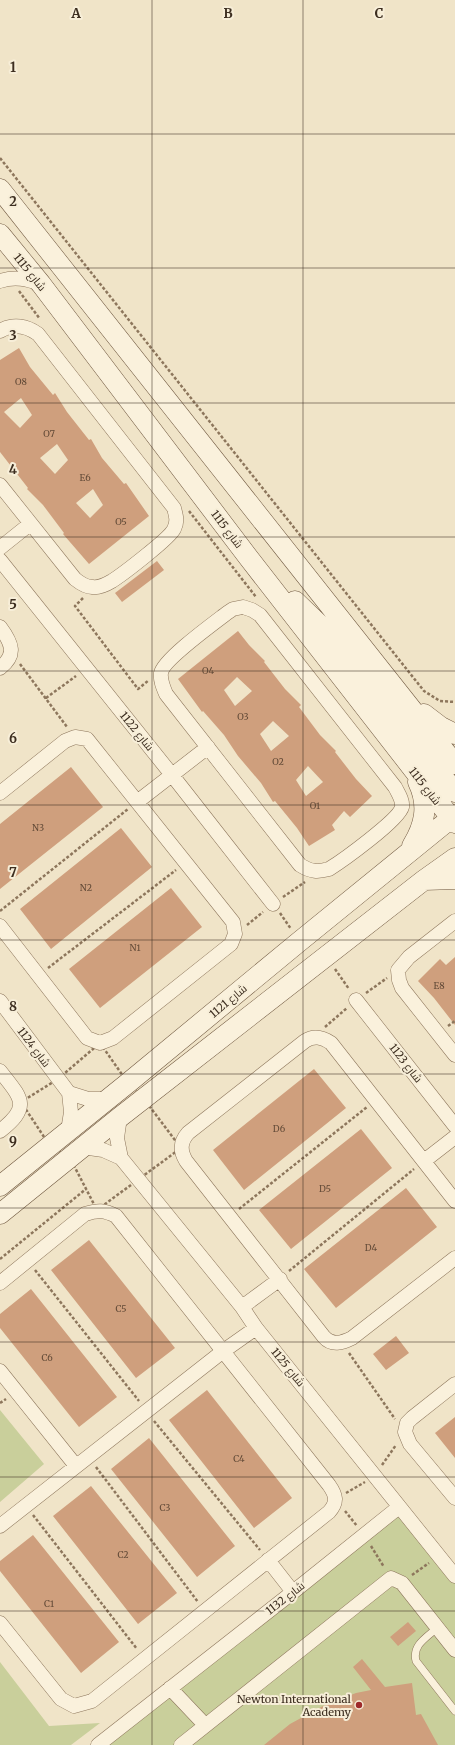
<svg xmlns="http://www.w3.org/2000/svg" width="455" height="1745" viewBox="0 0 455 1745" font-family="Merriweather,Cairo,serif">
<style>
.green{fill:#c9cf9b}
.building{fill:#cf9f7d;fill-rule:evenodd}
.lines{fill:none;stroke-linecap:round;stroke-linejoin:round}
.lane-casing{stroke:#8d765c;stroke-width:8}
.street-casing{stroke:#8d765c;stroke-width:15}
.secondary-casing{stroke:#6f573f;stroke-width:21}
.path{stroke:#8d765c;stroke-width:2.5;stroke-dasharray:3 2;stroke-linecap:butt}
.lane{stroke:#faf1dc;stroke-width:7}
.street{stroke:#faf1dc;stroke-width:14}
.secondary{stroke:#faf1dc;stroke-width:20}
.grid{fill:none;stroke:#3d2e20;stroke-width:1;stroke-opacity:0.55}
.poi-dot{fill:#9e2a2b;stroke:#f7eed8;stroke-width:1.5}
.labels{text-anchor:middle;stroke-width:4;stroke-linejoin:round;paint-order:stroke}
.number-label{font-size:9px;fill:#624a37}
.street-label{font-size:11px;fill:#3d2e20;stroke:#f7eed8}
.poi-label{font-size:11px;fill:#3d2e20;stroke:#f7eed8;text-anchor:end}
.grid-label{font-size:13px;text-anchor:middle;font-weight:bold;fill:#3d2e20;stroke:#f7eed8;stroke-width:4;stroke-linejoin:round;paint-order:stroke}
</style>
<rect width="100%" height="100%" fill="#f0e4c8"/>
<path class="green" d="M 0,1410 L 44,1464 L 0,1502 Z
M 399,1507 L 455,1582 L 455,1745 L 108,1745 Z
M 0,1662 L 49,1726 L 100,1723 L 71,1745 L 0,1745 Z"/>
<path class="building" d="M 19,348 L 30,367 L 53,395 L 55,393 L 67,412 L 89,440 L 91,439 L 102,458 L 124,484 L 126,483 L 149,516 L 89,564 L 63,534 L 64,533 L 43,505 L 27,489 L 28,488 L 0,452 L 0,360 ZM 21,398 L 32,415 L 20,428 L 4,412 ZM 57,444 L 68,460 L 55,474 L 40,458 ZM 93,489 L 103,505 L 90,518 L 76,503 Z
M 157,561 L 164,570 L 122,602 L 115,593 Z
M 238,631 L 249,645 L 265,661 L 264,662 L 285,689 L 301,705 L 299,707 L 320,735 L 336,751 L 335,752 L 356,779 L 372,796 L 350,817 L 344,811 L 332,825 L 335,830 L 309,846 L 297,828 L 275,801 L 273,802 L 261,783 L 238,756 L 224,735 L 203,711 L 202,712 L 178,679 ZM 237,677 L 252,691 L 235,706 L 224,690 ZM 273,721 L 289,736 L 271,751 L 260,734 ZM 308,766 L 323,782 L 306,796 L 296,780 Z
M 71,767 L 103,807 L 0,889 L 0,824 Z
M 121,828 L 152,867 L 51,949 L 20,909 Z
M 171,888 L 202,927 L 100,1008 L 69,969 Z
M 455,957 L 455,1025 L 434,998 L 418,981 L 440,959 L 446,965 Z
M 314,1069 L 346,1108 L 244,1190 L 213,1150 Z
M 361,1129 L 392,1168 L 291,1249 L 259,1210 Z
M 406,1188 L 437,1227 L 336,1308 L 304,1269 Z
M 89,1240 L 175,1348 L 136,1378 L 51,1270 Z
M 31,1289 L 117,1397 L 79,1427 L 0,1328 L 0,1314 Z
M 396,1336 L 409,1353 L 386,1370 L 373,1354 Z
M 207,1390 L 292,1498 L 254,1528 L 169,1420 Z
M 455,1417 L 455,1458 L 435,1433 Z
M 149,1438 L 235,1546 L 197,1577 L 111,1469 Z
M 91,1486 L 177,1593 L 138,1624 L 53,1516 Z
M 33,1535 L 119,1642 L 81,1673 L 0,1571 L 0,1561 Z
M 408,1622 L 416,1631 L 398,1646 L 390,1637 Z
M 362,1659 L 385,1687 L 412,1683 L 416,1715 L 421,1714 L 438,1745 L 264,1745 L 290,1724 L 323,1706 L 356,1693 L 371,1690 L 353,1667 Z"/>
<g class="lines">
<defs>
<path id="lane" d="M 437,1628 C 426,1638 412,1645 416,1661 L 455,1711"/>
<path id="street" d="M 0,281 C 15,276 27,279 41,284
M 0,331 C 13,323 27,326 38,334 L 174,508 C 176,516 178,521 174,529 C 170,538 123,574 112,581 C 107,584 98,588 92,587 C 86,587 80,583 75,579 L 0,485
M 0,548 L 30,524
M 0,560 L 172,775 L 273,904
M 243,607 L 252,610 L 260,615 L 395,787 C 398,793 403,800 402,807 C 399,820 342,861 329,869 C 318,872 311,872 300,865 L 166,694 C 163,687 160,680 161,673 C 163,660 214,623 227,613 L 233,609 Z
M 0,627 C 12,643 17,655 0,668
M 0,793 L 65,741 L 75,737 L 87,739 L 233,922 L 235,934 L 231,944 L 113,1038 L 100,1043 L 87,1038 L 0,926
M 137,802 L 208,747
M 455,921 L 409,957 L 398,970 L 399,980 L 402,988 L 455,1055
M 356,1000 L 455,1126
M 0,1001 L 69,1093 L 71,1112 L 68,1131
M 0,1071 C 21,1098 32,1106 0,1131
M 69,1093 L 88,1099 L 107,1099
M 120,1117 L 117,1138 L 121,1158 L 242,1307 L 256,1328 L 455,1576
M 82,1147 L 103,1150 L 121,1158
M 424,1161 L 455,1137
M 455,1201 L 331,1043 C 322,1037 314,1035 305,1041 L 188,1133 C 180,1142 180,1151 186,1161 L 324,1337 C 332,1346 342,1343 352,1338 L 455,1258
M 0,1283 L 85,1214 C 98,1210 104,1210 116,1216 L 329,1485 C 336,1495 338,1502 329,1512 L 92,1701 L 74,1706 L 61,1699 L 0,1623
M 242,1307 L 280,1279
M 0,1371 L 76,1466
M 455,1384 L 412,1418 L 407,1423 L 405,1432 L 410,1444 L 455,1498
M 0,1526 L 222,1352 L 256,1328
M 268,1560 L 293,1592
M 170,1688 L 205,1725
M 98,1745 L 293,1592 L 399,1507
M 181,1745 L 391,1578 L 402,1583 L 455,1650"/>
<path id="secondary" d="M 0,189 L 455,764
M 0,234 L 41,284 L 248,557 L 455,823
M 295,601 L 326,631 L 455,792
M 424,714 L 441,727 L 455,734
M 412,846 C 425,825 429,805 418,782
M 424,880 L 455,879
M 0,1186 L 128,1083 L 300,941 L 455,815
M 0,1214 L 120,1117 L 424,880 L 455,858"/>
</defs>
<use href="#lane" class="lane-casing"/>
<use href="#street" class="street-casing"/>
<use href="#secondary" class="secondary-casing"/>
<path class="path" d="M 0,158 L 424,691 L 440,701 L 455,702
M 19,291 L 40,319
M 189,511 L 256,597
M 83,598 L 75,606 L 138,689 L 149,680
M 20,664 L 67,727
M 46,698 L 76,676
M 283,897 L 305,882
M 0,911 L 128,809
M 280,913 L 291,929
M 247,925 L 263,912
M 48,968 L 176,870
M 335,969 L 349,989
M 366,993 L 387,978
M 448,1026 L 455,1021
M 325,1027 L 347,1008
M 100,1043 L 128,1083 L 144,1099 L 181,1148 L 97,1210 L 70,1158 L 50,1146 L 21,1102 L 58,1079 Z
M 239,1209 L 367,1107
M 0,1259 L 86,1189
M 35,1270 L 139,1401
M 289,1271 L 414,1169
M 349,1353 L 395,1419
M 0,1403 L 6,1399
M 154,1421 L 260,1550
M 382,1465 L 396,1445
M 96,1467 L 198,1602
M 346,1493 L 365,1482
M 345,1511 L 357,1526
M 33,1515 L 137,1649
M 371,1546 L 384,1567
M 412,1575 L 429,1563"/>
<use href="#lane" class="lane"/>
<use href="#street" class="street"/>
<use href="#secondary" class="secondary"/>
</g>
<path class="grid" d="M 152,0 L 152,1745M 303,0 L 303,1745M 0,134 L 455,134M 0,268 L 455,268M 0,403 L 455,403M 0,537 L 455,537M 0,671 L 455,671M 0,805 L 455,805M 0,940 L 455,940M 0,1074 L 455,1074M 0,1208 L 455,1208M 0,1342 L 455,1342M 0,1477 L 455,1477M 0,1611 L 455,1611"/>
<circle class="poi-dot" cx="359" cy="1705" r="4"/>
<g class="labels">
<g class="number-label">
<text x="21" y="385">O8</text>
<text x="49" y="437">O7</text>
<text x="85" y="481">E6</text>
<text x="121" y="525">O5</text>
<text x="208" y="674">O4</text>
<text x="243" y="720">O3</text>
<text x="278" y="765">O2</text>
<text x="315" y="809">O1</text>
<text x="38" y="831">N3</text>
<text x="86" y="891">N2</text>
<text x="135" y="951">N1</text>
<text x="439" y="989">E8</text>
<text x="279" y="1132">D6</text>
<text x="325" y="1192">D5</text>
<text x="371" y="1251">D4</text>
<text x="121" y="1312">C5</text>
<text x="47" y="1361">C6</text>
<text x="239" y="1462">C4</text>
<text x="165" y="1511">C3</text>
<text x="123" y="1558">C2</text>
<text x="49" y="1607">C1</text>
</g>
<g class="street-label">
<text transform="translate(30 272) rotate(51)" y="4">شارع 1115</text>
<text transform="translate(227 529) rotate(53)" y="4">شارع 1115</text>
<text transform="translate(137 731) rotate(51)" y="4">شارع 1122</text>
<text transform="translate(425 786) rotate(52)" y="4">شارع 1115</text>
<text transform="translate(228 1001) rotate(-40)" y="4">شارع 1121</text>
<text transform="translate(34 1047) rotate(53)" y="4">شارع 1124</text>
<text transform="translate(406 1063) rotate(52)" y="4">شارع 1123</text>
<text transform="translate(288 1367) rotate(51)" y="4">شارع 1125</text>
<text transform="translate(285 1598) rotate(-38)" y="4">شارع 1132</text>
</g>
<g class="poi-label">
<text x="351" y="1703">Newton International<tspan x="351" dy="13">Academy</tspan></text>
</g>
</g>
<g class="grid-label">
<text x="76" y="18">A</text>
<text x="228" y="18">B</text>
<text x="379" y="18">C</text>
<text x="13" y="72">1</text>
<text x="13" y="206">2</text>
<text x="13" y="340">3</text>
<text x="13" y="474">4</text>
<text x="13" y="609">5</text>
<text x="13" y="743">6</text>
<text x="13" y="877">7</text>
<text x="13" y="1011">8</text>
<text x="13" y="1146">9</text>
</g>
</svg>
